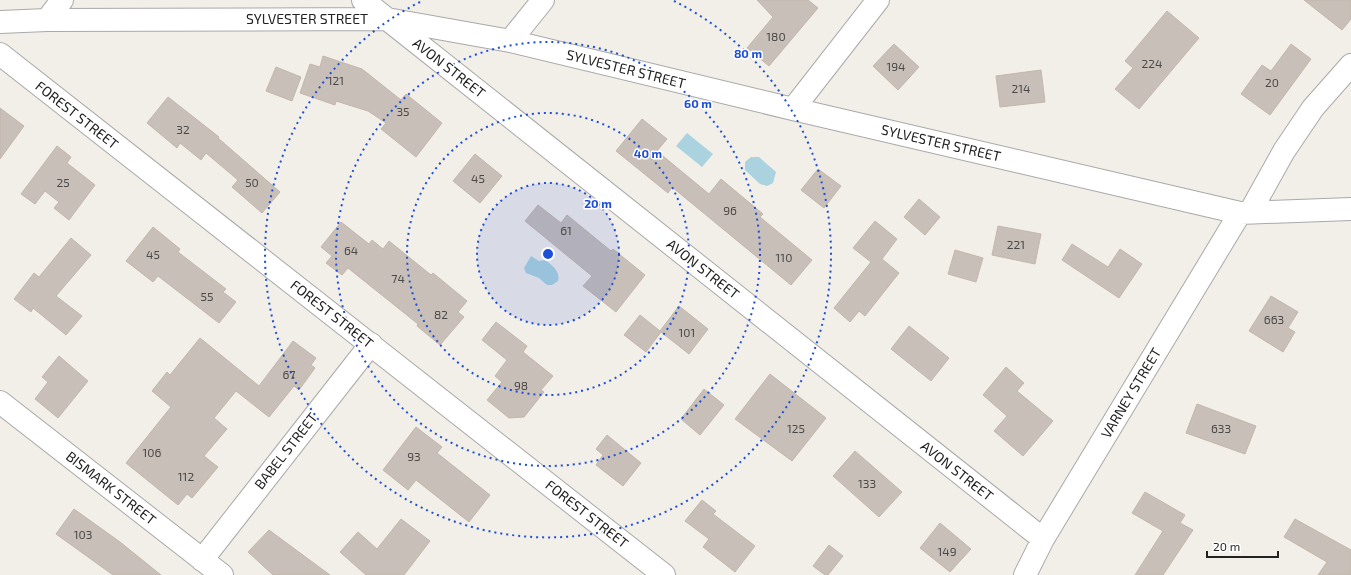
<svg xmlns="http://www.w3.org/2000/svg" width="1351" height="575" viewBox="0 0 1351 575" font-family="'Exo 2',sans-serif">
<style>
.water{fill:#aad3df}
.building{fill:#c7bfb8;stroke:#c4b6ab}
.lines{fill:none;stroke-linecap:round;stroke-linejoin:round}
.minor-casing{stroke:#a9a9a9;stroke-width:24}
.minor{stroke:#fff;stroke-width:22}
.ring{fill:none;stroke:#1d4ed8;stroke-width:2;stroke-dasharray:2 4}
.labels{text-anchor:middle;stroke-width:3;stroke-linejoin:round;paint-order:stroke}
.number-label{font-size:12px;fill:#4b4948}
.street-label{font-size:14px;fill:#222;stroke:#fff}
.centre{fill:#1d4ed8;stroke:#fff;stroke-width:2}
.ring-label{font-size:12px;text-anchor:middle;font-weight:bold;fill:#1d4ed8;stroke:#fff;stroke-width:3;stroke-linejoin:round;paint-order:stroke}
</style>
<rect width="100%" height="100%" fill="#f2efe9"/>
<path class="water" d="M 687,133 L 713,154 L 702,167 L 676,146 Z
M 751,157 L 759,157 L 776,172 L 773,183 L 767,186 L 760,184 L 745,170 L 745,162 Z
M 531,256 L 539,261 L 545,260 C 552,265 561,272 558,281 L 552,285 L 547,285 L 539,278 L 526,273 L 524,268 Z"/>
<path class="building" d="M 757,0 L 808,0 L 818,8 L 769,66 L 747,48 L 773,17 Z
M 1304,0 L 1351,0 L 1351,19 L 1342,30 Z
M 1167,11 L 1199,38 L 1139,109 L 1115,89 L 1133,68 L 1125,61 Z
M 894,44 L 919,67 L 898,90 L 873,66 Z
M 1291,44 L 1311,59 L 1270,115 L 1241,94 L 1262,65 L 1271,71 Z
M 323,56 L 362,69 L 401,100 L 406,94 L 442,123 L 416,157 L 381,129 L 386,123 L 368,111 L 336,101 L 335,105 L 300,93 L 310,64 L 320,67 Z
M 276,67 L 301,77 L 292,101 L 266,91 Z
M 1041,70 L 1045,102 L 1000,107 L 996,76 Z
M 168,97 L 219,137 L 218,138 L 280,192 L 262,213 L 232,187 L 238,180 L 206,153 L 201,160 L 180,143 L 177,148 L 147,123 Z
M 0,108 L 24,126 L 0,159 Z
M 642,119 L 667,139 L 657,151 L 669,161 L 709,194 L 721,179 L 763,214 L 760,217 L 812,260 L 791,285 L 672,187 L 668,193 L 616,151 Z
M 57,146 L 71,157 L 67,163 L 95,185 L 69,220 L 54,208 L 59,202 L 45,191 L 35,204 L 21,194 Z
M 475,154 L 502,176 L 480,203 L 453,181 Z
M 818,169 L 841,186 L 824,208 L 801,190 Z
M 919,199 L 940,217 L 925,235 L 904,217 Z
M 538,205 L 561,223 L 567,215 L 611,251 L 613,249 L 645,275 L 616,312 L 583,286 L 592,276 L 525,221 Z
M 875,221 L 897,239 L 882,259 L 899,273 L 865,316 L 859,311 L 850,322 L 834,308 L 871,262 L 853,248 Z
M 341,222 L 369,244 L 372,240 L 383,249 L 389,241 L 431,275 L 433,273 L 467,301 L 458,312 L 464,317 L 440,345 L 417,326 L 418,324 L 348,268 L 342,275 L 326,263 L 332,256 L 321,247 Z
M 998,226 L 1041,234 L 1035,264 L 992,255 Z
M 153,227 L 180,249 L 178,252 L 226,289 L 223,292 L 236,302 L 219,323 L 158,276 L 153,282 L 126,261 Z
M 71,238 L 91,255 L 56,296 L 82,316 L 66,335 L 33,308 L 31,312 L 14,299 L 34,273 L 39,277 Z
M 1072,244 L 1108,267 L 1120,249 L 1142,264 L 1119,298 L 1062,260 Z
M 955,250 L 983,258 L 976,282 L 948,274 Z
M 1271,296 L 1298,312 L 1288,328 L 1295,332 L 1283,352 L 1249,331 Z
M 679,306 L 708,329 L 689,354 L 661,332 L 646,352 L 624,335 L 640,315 L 660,331 Z
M 496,322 L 527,346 L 523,352 L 553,376 L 541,390 L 544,392 L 524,417 L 509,418 L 487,400 L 502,382 L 495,376 L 507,360 L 482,340 Z
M 909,326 L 949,358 L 931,381 L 891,349 Z
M 200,338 L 259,386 L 293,341 L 316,358 L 311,365 L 315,368 L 299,390 L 294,386 L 269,417 L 236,391 L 214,418 L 227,429 L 204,456 L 218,467 L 192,498 L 187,494 L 178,505 L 126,463 L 171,407 L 152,391 L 167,372 L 170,375 Z
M 59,356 L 88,381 L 58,418 L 35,399 L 48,382 L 42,377 Z
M 1006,367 L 1024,383 L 1017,391 L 1053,421 L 1023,456 L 994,431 L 1007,416 L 983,395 Z
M 770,374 L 826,418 L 792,461 L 735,419 Z
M 704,389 L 724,405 L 700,435 L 681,419 Z
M 1197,404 L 1256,426 L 1245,454 L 1186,433 Z
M 416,427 L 442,447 L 437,453 L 490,495 L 469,522 L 416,480 L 408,490 L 383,470 Z
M 607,435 L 641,463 L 623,486 L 596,465 L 603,455 L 596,449 Z
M 855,451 L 902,492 L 879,517 L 833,476 Z
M 1145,492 L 1185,515 L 1180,523 L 1193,530 L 1163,575 L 1135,575 L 1163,531 L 1132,513 Z
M 702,500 L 716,511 L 713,514 L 755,546 L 735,572 L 703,547 L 709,539 L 685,521 Z
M 74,509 L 120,542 L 161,575 L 113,575 L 56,534 Z
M 401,519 L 430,541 L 404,575 L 366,575 L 340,552 L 358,532 L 377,549 Z
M 1295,519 L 1351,550 L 1351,575 L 1318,575 L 1327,562 L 1284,537 Z
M 940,523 L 971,549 L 950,572 L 920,548 Z
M 269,530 L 330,575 L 273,575 L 248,552 Z
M 829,545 L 843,556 L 828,575 L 825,575 L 813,566 Z"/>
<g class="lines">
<defs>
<path id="minor" d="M 363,0 L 1043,539
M 47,20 L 62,0
M 0,22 L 47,20 L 387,19 L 510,41 L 793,109 L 1240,213 L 1351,209
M 510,41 L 543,0
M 0,54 L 664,575
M 793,109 L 878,0
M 1250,212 L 1284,151 L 1313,108 L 1351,65
M 0,402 L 222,575
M 202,560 L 371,344
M 1025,575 L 1043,539 L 1240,213"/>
</defs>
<use href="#minor" class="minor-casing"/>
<use href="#minor" class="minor"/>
</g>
<circle cx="548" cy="254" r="71" fill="#1d4ed8" fill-opacity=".12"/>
<g class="ring">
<circle cx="548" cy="254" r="71"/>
<circle cx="548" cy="254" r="141"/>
<circle cx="548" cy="254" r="212"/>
<path d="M674 1A283 283 0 1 1 422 1"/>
</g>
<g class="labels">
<g class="number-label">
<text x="776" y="41">180</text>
<text x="1152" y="68">224</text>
<text x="896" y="71">194</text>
<text x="336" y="85">121</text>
<text x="1272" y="87">20</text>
<text x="1021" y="93">214</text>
<text x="403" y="116">35</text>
<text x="183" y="134">32</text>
<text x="478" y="183">45</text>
<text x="63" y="187">25</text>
<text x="252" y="187">50</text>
<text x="730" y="215">96</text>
<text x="566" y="235">61</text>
<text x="1016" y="249">221</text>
<text x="351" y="255">64</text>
<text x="153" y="259">45</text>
<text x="784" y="262">110</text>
<text x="398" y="283">74</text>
<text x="207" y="301">55</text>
<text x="441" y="319">82</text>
<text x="1274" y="324">663</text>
<text x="687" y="337">101</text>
<text x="289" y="379">67</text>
<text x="521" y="390">98</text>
<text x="796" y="433">125</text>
<text x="1221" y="433">633</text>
<text x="152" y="457">106</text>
<text x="414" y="461">93</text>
<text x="186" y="481">112</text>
<text x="867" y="488">133</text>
<text x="83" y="539">103</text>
<text x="947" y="556">149</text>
</g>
<g class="street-label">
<text x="307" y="24">SYLVESTER STREET</text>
<text transform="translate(449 68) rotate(38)" y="5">AVON STREET</text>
<text transform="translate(626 69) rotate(14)" y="5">SYLVESTER STREET</text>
<text transform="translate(77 115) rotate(38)" y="5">FOREST STREET</text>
<text transform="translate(941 143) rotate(13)" y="5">SYLVESTER STREET</text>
<text transform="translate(703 269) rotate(38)" y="5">AVON STREET</text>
<text transform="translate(332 314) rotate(38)" y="5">FOREST STREET</text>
<text transform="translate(1131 393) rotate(-59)" y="5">VARNEY STREET</text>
<text transform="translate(286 451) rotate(-52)" y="5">BABEL STREET</text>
<text transform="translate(957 471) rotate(38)" y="5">AVON STREET</text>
<text transform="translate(111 488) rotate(38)" y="5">BISMARK STREET</text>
<text transform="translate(587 514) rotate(38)" y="5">FOREST STREET</text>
</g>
</g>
<circle cx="548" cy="254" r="6" class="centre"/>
<g class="ring-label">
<text x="748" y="58">80 m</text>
<text x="698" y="108">60 m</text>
<text x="648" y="158">40 m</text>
<text x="598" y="208">20 m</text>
</g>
<path d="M1207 551v6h71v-6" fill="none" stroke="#222222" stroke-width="2"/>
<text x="1213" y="551" font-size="12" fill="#222222" stroke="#ffffff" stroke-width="3" paint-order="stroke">20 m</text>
</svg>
